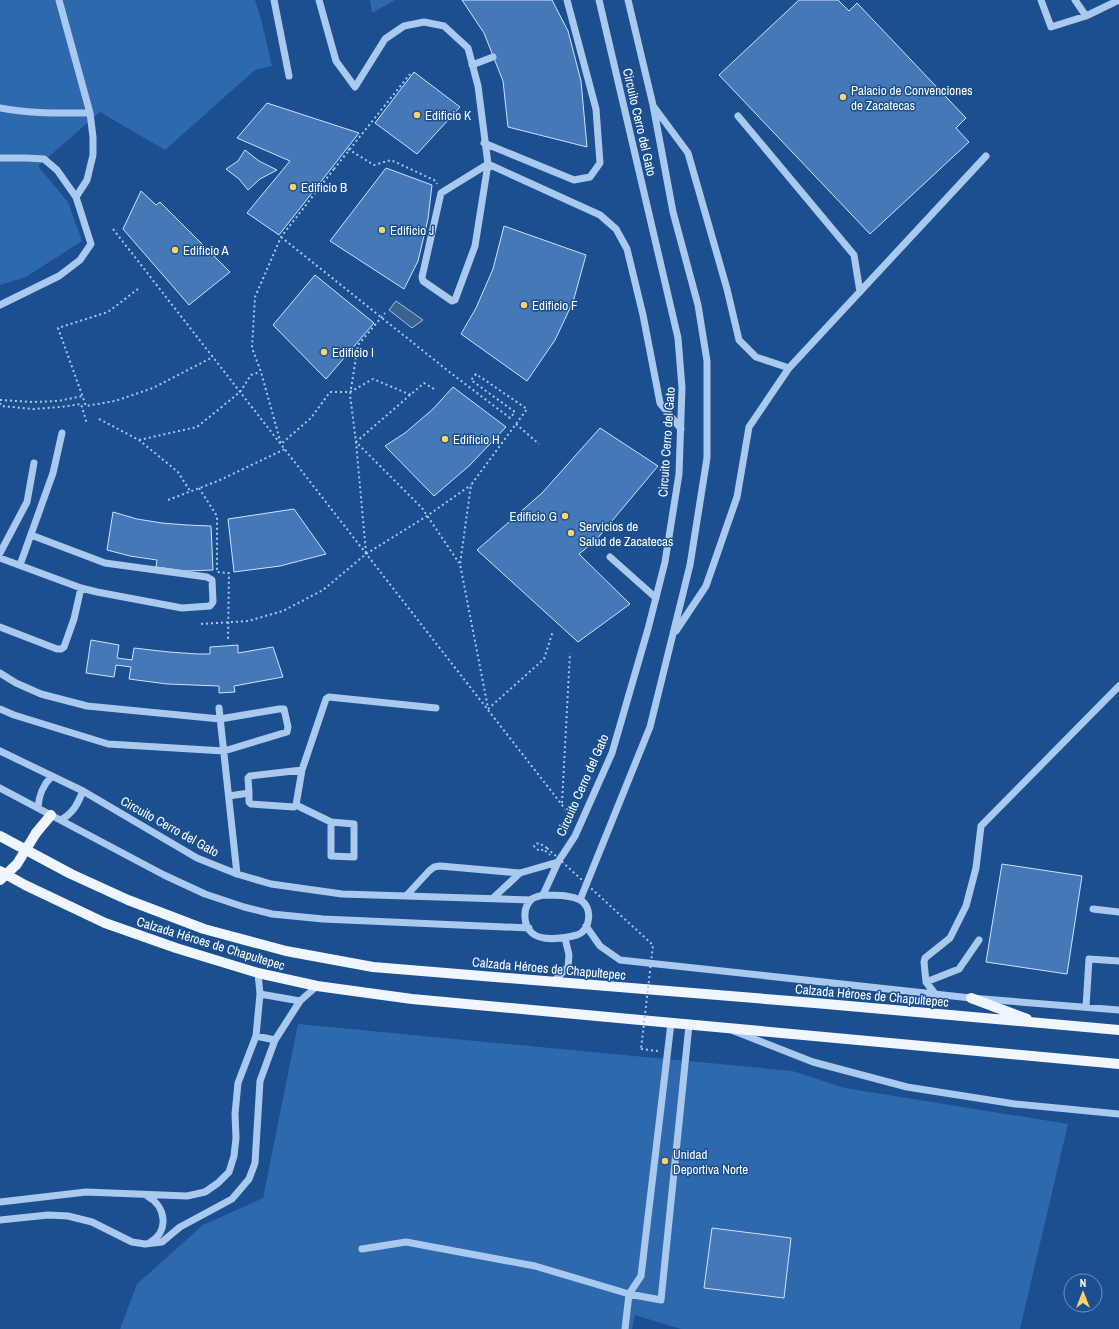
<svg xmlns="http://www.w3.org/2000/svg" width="1119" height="1329" viewBox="0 0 1119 1329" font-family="'Archivo Narrow',sans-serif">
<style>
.green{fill:#2e69ad}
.water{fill:#3c6290;stroke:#9cc4f0}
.building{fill:#4478b7;stroke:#cfe3fa}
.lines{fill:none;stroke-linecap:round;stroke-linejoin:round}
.path{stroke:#a9c9ee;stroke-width:2;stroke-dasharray:2 3;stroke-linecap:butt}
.minor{stroke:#a9c9ee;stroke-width:7}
.major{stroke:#f0f6ff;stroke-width:10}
.path-bridge{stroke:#a9c9ee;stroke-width:2;stroke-dasharray:2 3;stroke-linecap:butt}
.major-bridge{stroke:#f0f6ff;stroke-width:10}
.poi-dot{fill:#ffd166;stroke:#1b4f8f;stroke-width:1.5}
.labels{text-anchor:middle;stroke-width:3;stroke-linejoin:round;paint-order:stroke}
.poi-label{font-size:13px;fill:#fff;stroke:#1b4f8f;text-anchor:start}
.street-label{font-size:13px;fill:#fff;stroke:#1b4f8f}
</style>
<rect width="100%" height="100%" fill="#1b4f8f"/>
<path class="green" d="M 0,0 L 255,0 L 261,19 L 272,66 L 255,70 L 165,150 L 100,112 L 38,166 L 68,202 L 82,241 L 26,277 L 0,285 Z
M 370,0 L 395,0 L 372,13 Z
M 298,1024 L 792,1071 L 845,1088 L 1068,1124 L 1020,1329 L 681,1329 L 635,1315 L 632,1329 L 120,1329 L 137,1284 L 203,1225 L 263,1198 Z"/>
<path class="water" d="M 396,301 L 423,320 L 412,328 L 389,310 Z"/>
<path class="building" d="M 462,0 L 552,0 L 568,31 L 581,81 L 587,147 L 508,127 L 503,81 L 484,33 Z
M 799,0 L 838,0 L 849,11 L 857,3 L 966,118 L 956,128 L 969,142 L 870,234 L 719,75 Z
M 414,72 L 460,107 L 417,154 L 375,123 Z
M 267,103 L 359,133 L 279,235 L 247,213 L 290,161 L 237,138 Z
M 245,150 L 259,161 L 277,170 L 260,179 L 248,190 L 239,179 L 226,169 L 238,161 Z
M 386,168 L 432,185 L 428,219 L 418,261 L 404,289 L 330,241 Z
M 141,191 L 156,205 L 160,202 L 230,272 L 189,305 L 123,229 Z
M 504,226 L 586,255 L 573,302 L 555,340 L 527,381 L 461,334 L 476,308 L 493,269 Z
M 315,275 L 374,323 L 326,379 L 273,325 Z
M 453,387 L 506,427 L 470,465 L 434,496 L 385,446 L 405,433 L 433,409 Z
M 600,428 L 658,466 L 596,540 L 579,554 L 630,604 L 578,642 L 477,550 L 542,493 Z
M 294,509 L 326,554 L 280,566 L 234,572 L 228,519 Z
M 113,512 L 137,519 L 162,523 L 187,525 L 211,526 L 213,570 L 185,571 L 156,567 L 157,560 L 130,556 L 107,550 Z
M 91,640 L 119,645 L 117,658 L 132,660 L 134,648 L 169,652 L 198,654 L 210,654 L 210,647 L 238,645 L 238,653 L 273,647 L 283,677 L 234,686 L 235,692 L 219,693 L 219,686 L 167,684 L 129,679 L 131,667 L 116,665 L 114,677 L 86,673 Z
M 1002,864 L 1082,876 L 1067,974 L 986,962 Z
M 712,1228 L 791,1238 L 784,1298 L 704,1288 Z"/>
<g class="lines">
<path class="path" d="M 348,149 L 374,165 L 391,160 L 436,181 L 437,184
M 334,169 L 281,237 L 255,297 L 252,348 L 261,372 L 281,444 L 311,418 L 330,392 L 350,392 L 373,379 L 411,395
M 113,229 L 573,819
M 281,237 L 452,374 L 510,418 L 515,412 L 471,380 L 476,374 L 527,409 L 471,485 L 460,564 L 488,708
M 138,289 L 108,312 L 58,328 L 86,406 L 115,401 L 153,388 L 213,357
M 434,389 L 424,383 L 356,442 L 422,508 L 459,563
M 0,400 L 33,402 L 58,401 L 83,396
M 0,403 L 1,406 L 33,409 L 61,407 L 81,404 L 87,424
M 99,419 L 139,440 L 178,472 L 190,491
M 516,424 L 539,444
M 139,440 L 197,427 L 240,392 L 251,375 L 260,372
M 199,488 L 217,516 L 217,572 L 229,573 L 228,641
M 168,500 L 218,481 L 285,449
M 366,553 L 356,442 L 350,395 L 358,345 L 385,313
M 201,624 L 248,621 L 283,611 L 323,590 L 366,554 L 427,516 L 471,485
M 488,709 L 544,659 L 553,631
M 562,803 L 570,653
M 547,848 L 539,843 L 536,844 L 534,846 L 536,849 L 541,851 L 543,849 L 550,855
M 641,1049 L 658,1051"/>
<path class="minor" d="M 59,0 L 90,113 L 93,137 L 93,155 L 87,180 L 76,197
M 274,0 L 289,76
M 319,0 L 336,61 L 355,87 L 385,39 L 404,26 L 424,22 L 444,26 L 468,48 L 478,86 L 488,164 L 475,246 L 455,300 L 452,301 L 423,281 L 422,277 L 441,193 L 488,164
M 1041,0 L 1051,27 L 1086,16 L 1119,0
M 1075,0 L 1086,16
M 472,65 L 493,57
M 654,107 L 688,153 L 727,289 L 739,340 L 756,357 L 789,368
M 0,108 C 29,114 60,113 90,113
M 738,116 L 854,255 L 860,292
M 484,143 L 574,180 L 590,177 L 600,163 L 596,109 L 567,0
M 0,158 L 26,158 L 44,159 L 57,170 L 76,197 L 91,244 L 80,260 L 59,276 L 0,305
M 488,164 L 600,215 L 616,229 L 627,249 L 643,315 L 660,403 L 681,429
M 0,553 L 27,502 L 34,463
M 610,557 L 656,598
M 0,558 L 81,588 L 97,592 L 182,608 L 210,606 L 213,602 L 212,580 L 207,577 L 105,563 L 31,535
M 20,565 L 53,473 L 62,433
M 0,627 L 57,649 L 61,649 L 64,647 L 74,619 L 81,588
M 676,631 L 706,586 L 737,497 L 749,427 L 789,368 L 986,156
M 0,673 L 16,683 L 41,694 L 87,706 L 220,719 L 279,709 L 284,709 L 288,727 L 287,732 L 224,751 L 108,744 L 14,715 L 0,709
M 219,708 L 237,874
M 0,751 L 83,791 L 197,858 L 237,874 L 271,884 L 342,894 L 531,900
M 0,788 L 164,875 L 205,894 L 244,907 L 272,914 L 323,919 L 529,928
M 249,793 L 249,802 L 251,804 L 294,807 L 296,805 L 302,770
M 229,796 L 249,793 L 248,778 L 250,776 L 302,770 L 326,699 L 329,697 L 436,708
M 296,805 L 331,822 L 354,824 L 354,857 L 331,856 L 331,822
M 38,808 C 39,794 43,785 52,776
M 61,820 C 74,812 77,805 83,791
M 543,895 L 558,862 L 575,836 L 612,753 L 648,629 L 665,562 L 679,474 L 682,388 L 678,338 L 599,0
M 543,895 C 555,896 569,894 580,900 C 593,906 591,931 577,935 C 565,938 542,942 532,933 C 523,925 522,907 532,899 C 534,897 540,896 543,895 Z
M 406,896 L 429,871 L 434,867 L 440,866 L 520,873 L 558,862
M 493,898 L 520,873
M 580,900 L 650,727 L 690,565 L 707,458 L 707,361 L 698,305 L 673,212 L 653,105 L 628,0
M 1093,909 L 1119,912
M 586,926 L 600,946 L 620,960 L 971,998 L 1119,1010
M 553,982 L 568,967 L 569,955 L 565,938
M 926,982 L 959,969 L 979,940
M 260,994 L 300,1001
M 936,995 L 926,982 L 924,962 L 925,958 L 950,938 L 966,906 L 976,868 L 981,826 L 1119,686
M 1086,1007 L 1089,959 L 1119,961
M 734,1031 L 813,1062 L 907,1087 L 1015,1104 L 1119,1114
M 256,1036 L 275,1040
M 147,1196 C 166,1206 170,1232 149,1243
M 0,1202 L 86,1192 L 187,1196 L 205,1192 L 218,1183 L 229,1172 L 234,1156 L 236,1138 L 235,1114 L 238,1083 L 256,1036 L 260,994 L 258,973
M 0,1220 L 48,1215 L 68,1216 L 92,1222 L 132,1242 L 145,1244 L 162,1242 L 180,1227 L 232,1199 L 249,1179 L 255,1163 L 260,1081 L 275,1040 L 300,1001 L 317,986
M 362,1249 L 406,1242 L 535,1266 L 629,1294 L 661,1300 L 689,1025
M 625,1329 L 629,1294 L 641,1276 L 671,1023"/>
<path class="major" d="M 36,833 L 51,815
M 0,836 L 71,874 L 128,900 L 204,929 L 286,951 L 373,967 L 815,1003 L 1119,1030
M 0,871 L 25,885 L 105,923 L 176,948 L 258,973 L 317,986 L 412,999 L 1119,1064
M 971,998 L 1027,1019"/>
<path class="path-bridge" d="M 334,169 L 410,74
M 547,848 L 653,945 L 641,1049"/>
<path class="major-bridge" d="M 0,880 L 17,864 L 36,833"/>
</g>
<g class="poi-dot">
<circle cx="843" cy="97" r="4"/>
<circle cx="417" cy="115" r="4"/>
<circle cx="293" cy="187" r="4"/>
<circle cx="382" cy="230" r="4"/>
<circle cx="175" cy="250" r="4"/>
<circle cx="524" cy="305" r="4"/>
<circle cx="324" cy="352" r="4"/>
<circle cx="445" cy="439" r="4"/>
<circle cx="565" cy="516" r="4"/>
<circle cx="571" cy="533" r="4"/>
<circle cx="665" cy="1161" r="4"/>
</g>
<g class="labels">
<g class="poi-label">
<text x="851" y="95">Palacio de Convenciones<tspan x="851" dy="15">de Zacatecas</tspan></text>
<text x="425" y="120">Edificio K</text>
<text x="301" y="192">Edificio B</text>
<text x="390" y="235">Edificio J</text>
<text x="183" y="255">Edificio A</text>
<text x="532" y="310">Edificio F</text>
<text x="332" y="357">Edificio I</text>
<text x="453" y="444">Edificio H</text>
<text x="557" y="521" text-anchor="end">Edificio G</text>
<text x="579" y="531">Servicios de<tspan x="579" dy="15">Salud de Zacatecas</tspan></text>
<text x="673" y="1159">Unidad<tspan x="673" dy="15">Deportiva Norte</tspan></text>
</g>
<g class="street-label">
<text transform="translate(640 122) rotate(77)" y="5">Circuito Cerro del Gato</text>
<text transform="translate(666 442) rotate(-86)" y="5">Circuito Cerro del Gato</text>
<text transform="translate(582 785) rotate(-66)" y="5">Circuito Cerro del Gato</text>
<text transform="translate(170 826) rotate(29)" y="5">Circuito Cerro del Gato</text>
<text transform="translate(211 943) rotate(17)" y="5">Calzada Héroes de Chapultepec</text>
<text transform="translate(549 968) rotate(5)" y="5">Calzada Héroes de Chapultepec</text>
<text transform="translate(872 995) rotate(5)" y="5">Calzada Héroes de Chapultepec</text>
</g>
</g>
<g transform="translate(1083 1293)"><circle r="19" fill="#1b4f8f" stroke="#7695bc"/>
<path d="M0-3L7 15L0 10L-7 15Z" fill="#ffd166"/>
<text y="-6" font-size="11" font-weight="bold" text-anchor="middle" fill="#ffffff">N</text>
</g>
</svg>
